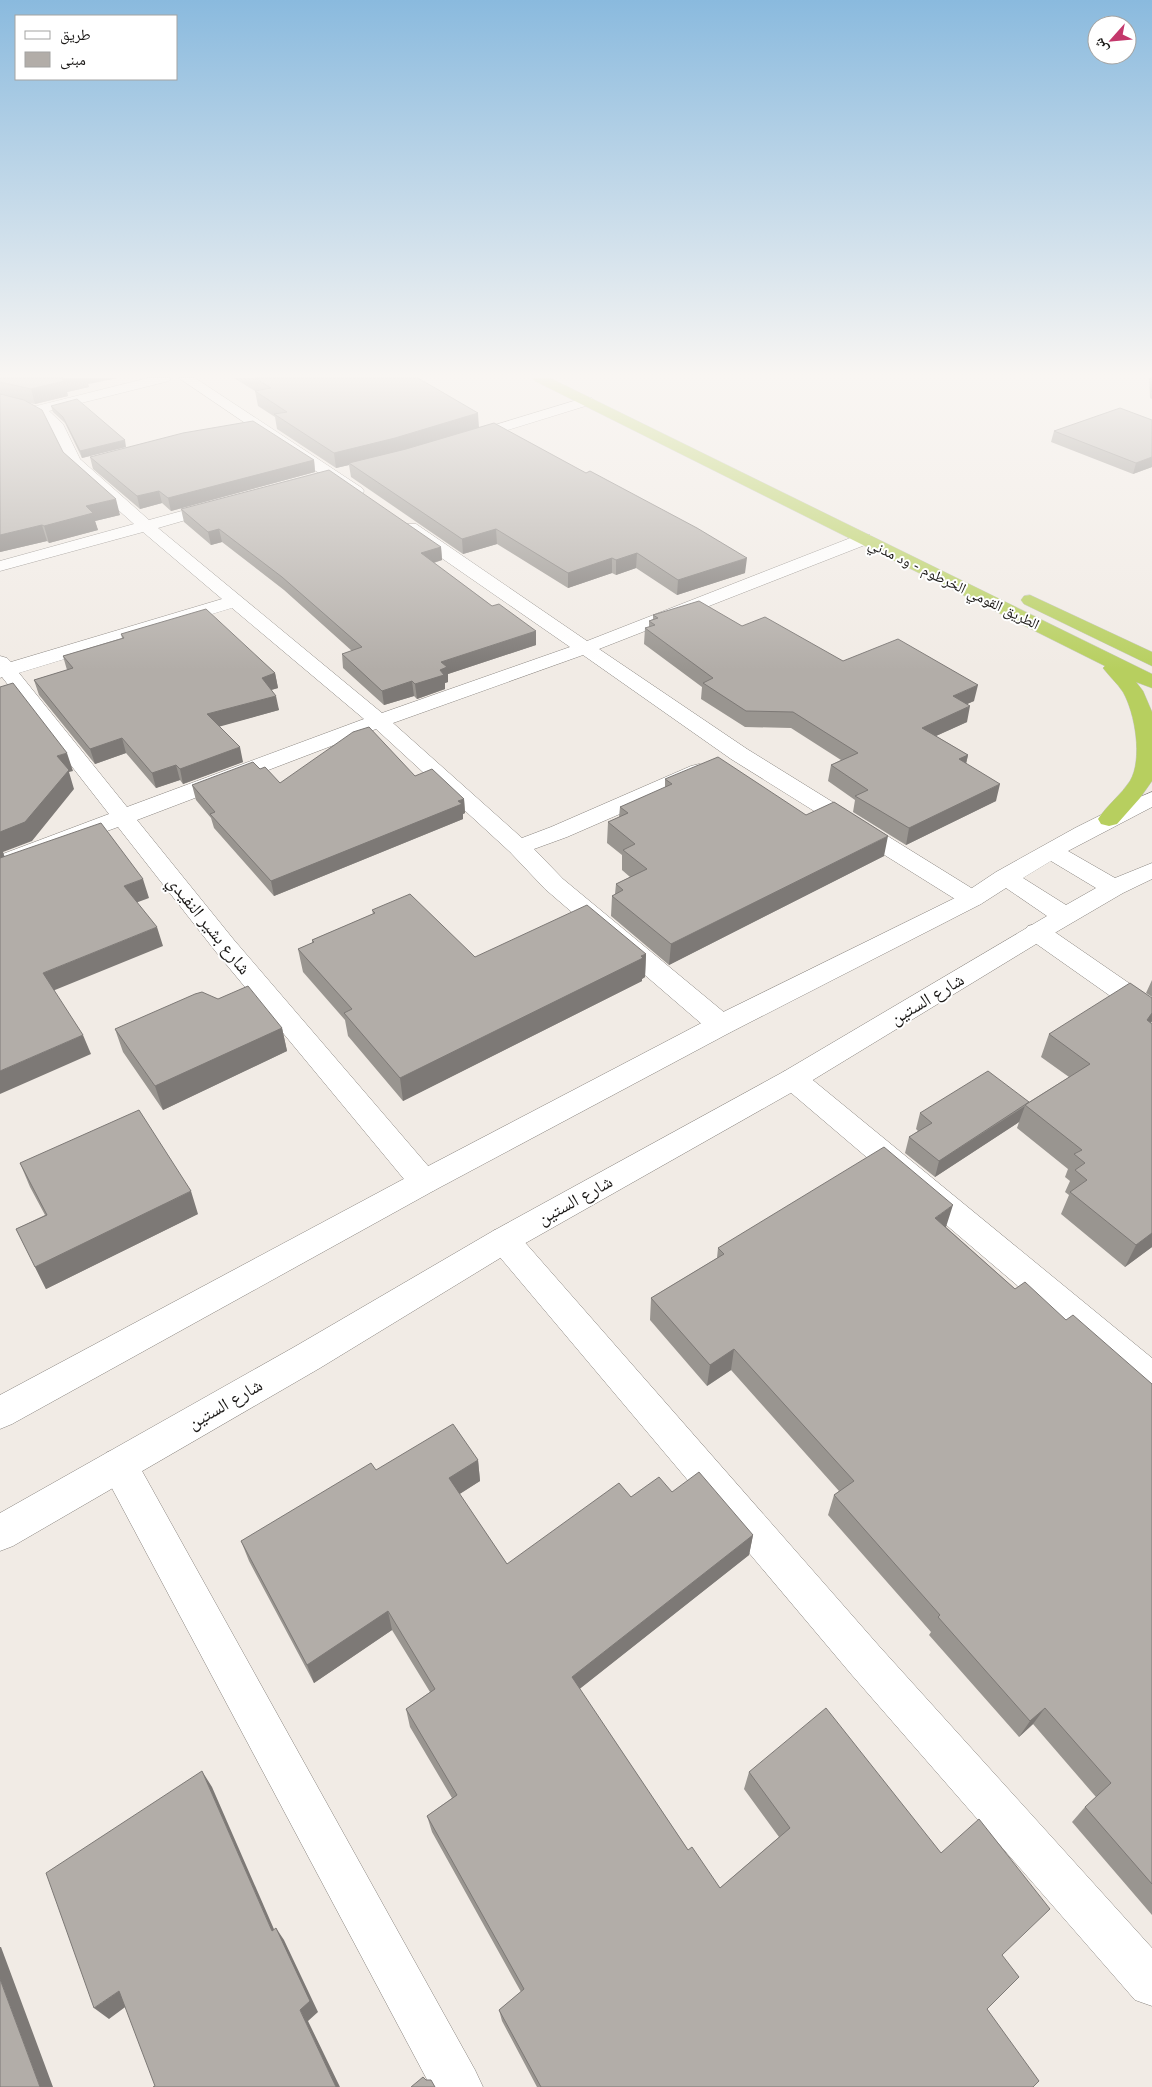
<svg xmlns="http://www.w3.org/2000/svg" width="1152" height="2087" viewBox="0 0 1152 2087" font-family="'Varela Round','Noto Naskh Arabic',sans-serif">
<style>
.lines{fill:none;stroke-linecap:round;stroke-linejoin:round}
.street-casing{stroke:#88837e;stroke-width:1}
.secondary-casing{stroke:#88837e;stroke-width:1}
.highway-casing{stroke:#c8c8c7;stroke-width:1}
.street{fill:#fff;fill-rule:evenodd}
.secondary{fill:#fff;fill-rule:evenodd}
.highway{fill:#b7cf5f;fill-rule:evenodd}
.wall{fill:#999590}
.shaded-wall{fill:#7d7976}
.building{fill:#b2ada8;stroke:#7d7976}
.labels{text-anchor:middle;stroke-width:4;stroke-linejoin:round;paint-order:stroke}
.far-street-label{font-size:15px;fill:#1a1816;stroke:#fff}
.street-label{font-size:18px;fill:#1a1816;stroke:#fff}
</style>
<rect width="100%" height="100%" fill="#f1ebe5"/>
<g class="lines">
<defs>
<path id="street" d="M 148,378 L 171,378 L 169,381 L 49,411 L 63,424 L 80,459 L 149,520 L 218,501 L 224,503 L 226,506 L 224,509 L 158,528 L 382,713 L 570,647 L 404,532 L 402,528 L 404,524 L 416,524 L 587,641 L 858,535 L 870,535 L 873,539 L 870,543 L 599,649 L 747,749 L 981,894 L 984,899 L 981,904 L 972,907 L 963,904 L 731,759 L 583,655 L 393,723 L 522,838 L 551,827 L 691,766 L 699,764 L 707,766 L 710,771 L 707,776 L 567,837 L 534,849 L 563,879 L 731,1018 L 735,1025 L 731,1032 L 721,1034 L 711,1032 L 545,889 L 510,852 L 376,729 L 137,820 L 234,940 L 435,1174 L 439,1182 L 435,1190 L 424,1194 L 413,1190 L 216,952 L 118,827 L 0,870 L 0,855 L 109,814 L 2,677 L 0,678 L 0,656 L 7,658 L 11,662 L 222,599 L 143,532 L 0,571 L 0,561 L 134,524 L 69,466 C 61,455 58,443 52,430 C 42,411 18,411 0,406 L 0,397 L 36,406 ZM 232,608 L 364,719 L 127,807 L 19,673 Z
M 179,378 L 195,378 L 362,488 L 364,491 L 362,494 L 350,494 Z
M 587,397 L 592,398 L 594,401 L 592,404 L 472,441 L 462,441 L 460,438 L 462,435 Z
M 1037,924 L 1046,926 L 1152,999 L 1152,1021 L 1143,1019 L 1028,938 L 1024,932 L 1028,926 Z
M 793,1069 L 803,1072 L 1152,1358 L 1152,1394 L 1140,1390 L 783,1086 L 779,1079 L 783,1072 Z
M 504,1227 L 515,1231 L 879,1646 L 1152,1948 L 1152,2006 L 1135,2000 L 851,1674 L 493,1249 L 488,1240 L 493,1231 Z
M 119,1448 L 132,1453 L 475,2070 L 483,2087 L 431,2087 L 106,1477 L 101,1465 L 106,1453 Z"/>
<path id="secondary" d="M 1152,792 L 1152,807 L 1068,851 L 1115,878 L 1152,863 L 1152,879 L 1123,893 L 1046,938 L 803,1086 L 515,1249 L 320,1368 L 13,1546 L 0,1551 L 0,1513 L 296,1346 L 493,1231 L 783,1072 L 1047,916 L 1006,888 L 981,904 L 731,1032 L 435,1190 L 12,1424 L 0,1429 L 0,1395 L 413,1174 L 711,1018 L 963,894 L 996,872 L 1075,828 L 1121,805 ZM 1051,861 L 1096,888 L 1066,905 L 1023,878 Z"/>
<path id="highway" d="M 533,378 L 550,378 L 1152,674 L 1152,688 L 1136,682 L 1143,691 L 1152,712 L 1152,781 L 1140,798 L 1117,824 L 1109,826 L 1101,824 L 1098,819 C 1107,805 1121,795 1130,781 C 1143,759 1135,713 1123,692 C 1117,683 1109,676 1103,668 L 1105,666 L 535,381 Z
M 1030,595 L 1152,652 L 1152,666 L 1024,604 L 1021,600 L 1024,596 Z"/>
</defs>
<use href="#street" class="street-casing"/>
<use href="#secondary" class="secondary-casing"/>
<use href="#highway" class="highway-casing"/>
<use href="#street" class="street"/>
<use href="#secondary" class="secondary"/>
<use href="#highway" class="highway"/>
</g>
<path class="wall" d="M 0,378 L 118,378 L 88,384 L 89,387 L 67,392 L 68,396 L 35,404 L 29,403 L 63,452 L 120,515 L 95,521 L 98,530 L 49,543 L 47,541 L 0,552 Z
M 234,378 L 418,378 L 479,427 L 745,573 L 677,595 L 636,568 L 616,575 L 612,573 L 568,588 L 497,544 L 463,554 L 351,477 L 349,465 L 336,468 L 277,429 L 275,417 L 258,406 L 255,391 Z
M 1149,378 L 1152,378 L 1152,399 L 1150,398 Z
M 51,406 L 126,447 L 82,458 L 65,423 L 53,412 Z
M 1152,420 L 1152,467 L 1133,474 L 1051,442 L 1054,431 Z
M 90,457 L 314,460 L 315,472 L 171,511 L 162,503 L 140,509 L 93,469 Z
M 181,509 L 441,547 L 442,560 L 434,563 L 492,606 L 536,631 L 536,645 L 448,674 L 448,682 L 445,683 L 445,689 L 417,699 L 414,696 L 384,705 L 343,668 L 342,654 L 352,651 L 284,590 L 222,542 L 211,545 L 184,522 Z
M 653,615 L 742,626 L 843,661 L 974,701 L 967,704 L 967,722 L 936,736 L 968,755 L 966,764 L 996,801 L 906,845 L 853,812 L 855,800 L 828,781 L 831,765 L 841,760 L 791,728 L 745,727 L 701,699 L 702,687 L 644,644 L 645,628 L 649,627 L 649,621 L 653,619 Z
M 121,634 L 275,673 L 278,688 L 271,690 L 279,710 L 219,726 L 243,762 L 183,784 L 180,780 L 156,788 L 126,753 L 95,764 L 39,695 L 34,680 L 67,670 L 63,656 L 122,638 Z
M 260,769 L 280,783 L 415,776 L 464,799 L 465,813 L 463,814 L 463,819 L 274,896 L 214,828 L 211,818 L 196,800 L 192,785 Z
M 665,779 L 806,815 L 884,856 L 669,965 L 611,916 L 612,896 L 615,894 L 616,884 L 630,877 L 622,870 L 622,855 L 607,843 L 608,822 L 619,817 L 620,807 L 665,788 Z
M 372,910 L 475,957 L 646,954 L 645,977 L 642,979 L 642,981 L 403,1101 L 348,1036 L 345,1020 L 303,972 L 298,949 L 312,943 L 312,940 L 373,914 Z
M 1152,980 L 1152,997 L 1146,993 Z
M 1152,998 L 1152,1021 L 1151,1023 L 1152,1247 L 1125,1267 L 1061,1214 L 1069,1195 L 1065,1192 L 1070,1181 L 1065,1177 L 1068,1169 L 1017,1128 L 1019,1122 L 935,1177 L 905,1153 L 909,1137 L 918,1131 L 916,1129 L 920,1113 L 1029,1102 L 1069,1077 L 1041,1057 L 1049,1034 Z
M 218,999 L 282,1028 L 287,1051 L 163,1110 L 123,1052 L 115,1029 Z
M 20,1163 L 198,1214 L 46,1289 L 16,1229 L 45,1215 L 30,1187 Z
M 946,1227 L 1015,1289 L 1066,1320 L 1152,1384 L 1152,1915 L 1072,1822 L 1085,1807 L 1096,1797 L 1033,1724 L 1019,1737 L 929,1635 L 931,1632 L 828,1515 L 834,1495 L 839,1491 L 731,1370 L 707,1386 L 650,1320 L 651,1298 L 717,1258 L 718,1248 Z
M 478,1460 L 480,1481 L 459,1494 L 507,1564 L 631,1497 L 672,1492 L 753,1535 L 749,1555 L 579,1689 L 688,1850 L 720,1888 L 779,1837 L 744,1789 L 749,1772 L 1002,1955 L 987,2009 L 1033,2087 L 537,2087 L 502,2021 L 499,2010 L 521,1992 L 432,1832 L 427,1816 L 452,1798 L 410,1727 L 406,1709 L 430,1692 L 392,1630 L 314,1683 L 249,1561 L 241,1541 L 376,1470 Z"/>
<path class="shaded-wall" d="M 61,378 L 118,378 L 88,384 L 89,387 L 67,392 L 68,396 L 35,404 L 31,389 Z
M 478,413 L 479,428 L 396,453 L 349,463 L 349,465 L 336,468 L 334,453 Z
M 125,440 L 126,447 L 82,458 L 80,451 Z
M 1152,457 L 1152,467 L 1133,474 L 1136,463 Z
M 314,460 L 315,472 L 171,511 L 168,498 Z
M 159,491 L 162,503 L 140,509 L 137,496 Z
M 116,499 L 120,515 L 95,521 L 98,530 L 49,543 L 44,526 L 86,506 Z
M 42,525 L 47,541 L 0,552 L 0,535 Z
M 219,529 L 222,542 L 211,545 L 208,532 Z
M 496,529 L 497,544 L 463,554 L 462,539 Z
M 441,547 L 442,560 L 422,566 L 421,553 Z
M 637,553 L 636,568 L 616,575 L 616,560 Z
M 612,558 L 612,573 L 568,588 L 568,573 Z
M 747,558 L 745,573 L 677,595 L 678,580 Z
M 536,631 L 536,645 L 448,674 L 448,682 L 445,683 L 445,689 L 417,699 L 415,684 L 440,670 L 441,662 Z
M 275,673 L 278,688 L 264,692 L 262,678 Z
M 412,681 L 414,696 L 384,705 L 382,691 Z
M 978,685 L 974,701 L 949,712 L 953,696 Z
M 276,696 L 279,710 L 211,729 L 207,714 Z
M 970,706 L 967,722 L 918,744 L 922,728 Z
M 122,738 L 126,753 L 95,764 L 90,749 Z
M 240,747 L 243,762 L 183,784 L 180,769 Z
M 67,753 L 73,771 L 69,772 L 74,789 L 32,841 L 3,852 L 9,869 L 0,876 L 0,832 L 57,756 Z
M 968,755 L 964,772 L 959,759 Z
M 176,765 L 180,780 L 156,788 L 152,773 Z
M 1000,784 L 996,801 L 906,845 L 909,828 Z
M 464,799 L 465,813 L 463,814 L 463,819 L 274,896 L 271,881 Z
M 888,836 L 884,856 L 669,965 L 671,944 Z
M 143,879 L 149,898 L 130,905 L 124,886 Z
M 157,927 L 163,946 L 50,992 L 43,973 Z
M 646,954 L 645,977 L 642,979 L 642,981 L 403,1101 L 400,1078 Z
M 1152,1013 L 1152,1021 L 1151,1023 L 1147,1020 Z
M 282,1028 L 287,1051 L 163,1110 L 155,1086 Z
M 83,1035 L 91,1054 L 0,1094 L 0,1071 Z
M 1025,1106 L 1019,1122 L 935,1177 L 939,1161 Z
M 191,1191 L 198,1214 L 46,1289 L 35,1267 Z
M 953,1205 L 946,1227 L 928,1240 L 935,1218 Z
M 1152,1233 L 1152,1247 L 1125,1267 L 1136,1245 Z
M 734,1349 L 731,1370 L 707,1386 L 710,1365 Z
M 478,1460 L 480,1481 L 452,1499 L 449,1478 Z
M 753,1535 L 749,1555 L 572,1695 L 572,1677 Z
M 388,1611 L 392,1630 L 314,1683 L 307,1665 Z
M 1045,1708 L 1033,1724 L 1019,1737 L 1030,1721 Z
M 202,1771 L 212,1787 L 280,1943 L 272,1931 Z
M 276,1928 L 284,1940 L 318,2012 L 308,2021 L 340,2087 L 336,2087 L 300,2010 Z
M 0,1947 L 1,1947 L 53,2087 L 40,2087 L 0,1979 Z
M 119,1991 L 132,2002 L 109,2019 L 94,2008 Z"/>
<path class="building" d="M 0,378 L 63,378 L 61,378 L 64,381 L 31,389 L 0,382 Z
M 255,378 L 418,378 L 478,413 L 395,438 L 334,453 L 274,414 L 287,412 L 255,391 L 271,388 Z
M 1151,378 L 1152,378 L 1152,392 Z
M 0,394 L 24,400 L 42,410 L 63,452 L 116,499 L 86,506 L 93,513 L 44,526 L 42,525 L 0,535 Z
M 77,399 L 125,440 L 80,451 L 63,417 L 51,406 Z
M 1120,408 L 1152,420 L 1152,457 L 1136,463 L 1054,431 Z
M 253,421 L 314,460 L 168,498 L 159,491 L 137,496 L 90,457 L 183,433 Z
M 494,423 L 586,473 L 590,471 L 697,528 L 747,558 L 678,580 L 637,553 L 616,560 L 612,558 L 568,573 L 496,529 L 462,539 L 349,463 L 406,449 Z
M 329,470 L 441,547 L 421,553 L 492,606 L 499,604 L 536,631 L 441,662 L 447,667 L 440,670 L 444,675 L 415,684 L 412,681 L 382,691 L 342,654 L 362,647 L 282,577 L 219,529 L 208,532 L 181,509 Z
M 699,601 L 742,626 L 765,617 L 843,661 L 898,639 L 978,685 L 953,696 L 970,706 L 922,728 L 968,755 L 959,759 L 1000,784 L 909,828 L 855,796 L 868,790 L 831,765 L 858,753 L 793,712 L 746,711 L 703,683 L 713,678 L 645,628 L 655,625 L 649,621 L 658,618 L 653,615 Z
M 206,609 L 275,673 L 262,678 L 276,696 L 207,714 L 240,747 L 180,769 L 176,765 L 152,773 L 122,738 L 90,749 L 34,680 L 73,668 L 63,656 L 124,638 L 121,634 Z
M 13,683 L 67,753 L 57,756 L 69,770 L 25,822 L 0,832 L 0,687 Z
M 369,727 L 415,776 L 432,769 L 464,799 L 458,801 L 462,804 L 271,881 L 210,814 L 215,812 L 192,785 L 253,762 L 260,769 L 265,767 L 280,783 L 353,732 Z
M 718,757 L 806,815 L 834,802 L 888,836 L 671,944 L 612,896 L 623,890 L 616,884 L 647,869 L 623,850 L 635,844 L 608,822 L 628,813 L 620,807 L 672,784 L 665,779 Z
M 101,823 L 143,879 L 124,886 L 157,927 L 43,973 L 83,1035 L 0,1071 L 0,858 Z
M 410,894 L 475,957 L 587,905 L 646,954 L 641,956 L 643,958 L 400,1078 L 344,1013 L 352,1009 L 298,949 L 314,942 L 312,940 L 375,913 L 372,910 Z
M 1130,983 L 1152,998 L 1152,1013 L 1147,1020 L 1152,1024 L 1152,1233 L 1136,1245 L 1070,1192 L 1087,1180 L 1075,1170 L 1085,1163 L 1074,1154 L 1082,1150 L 1025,1105 L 1090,1064 L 1049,1034 Z
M 248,986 L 282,1028 L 155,1086 L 115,1029 L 195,994 L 202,992 L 218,999 Z
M 988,1071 L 1029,1102 L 939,1161 L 909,1137 L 932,1123 L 920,1113 Z
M 139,1110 L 191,1191 L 35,1267 L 16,1229 L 47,1215 L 20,1163 Z
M 884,1147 L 953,1205 L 935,1218 L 1015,1289 L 1025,1282 L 1066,1320 L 1073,1315 L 1152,1384 L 1152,1884 L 1085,1807 L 1111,1783 L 1045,1708 L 1030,1721 L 938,1617 L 940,1615 L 834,1495 L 854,1481 L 734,1349 L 710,1365 L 651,1298 L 724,1254 L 718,1248 Z
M 453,1424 L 478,1460 L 449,1478 L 507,1564 L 619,1483 L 631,1497 L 659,1477 L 672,1492 L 699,1472 L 753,1535 L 572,1677 L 688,1850 L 692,1847 L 720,1888 L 790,1828 L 749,1772 L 826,1708 L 941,1853 L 979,1819 L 1050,1909 L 1002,1955 L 1019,1977 L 987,2009 L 1039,2081 L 1033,2087 L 541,2087 L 499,2010 L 524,1989 L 427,1816 L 457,1795 L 406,1709 L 435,1689 L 388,1611 L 307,1665 L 241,1541 L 371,1463 L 376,1470 Z
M 202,1771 L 272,1931 L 276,1928 L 310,2001 L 300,2010 L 336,2087 L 153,2087 L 155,2086 L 119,1991 L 94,2008 L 46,1873 Z
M 0,1979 L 40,2087 L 0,2087 Z
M 423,2077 L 426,2080 L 431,2080 L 435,2087 L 411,2087 Z"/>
<linearGradient id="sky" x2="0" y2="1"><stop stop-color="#8abade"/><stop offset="0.56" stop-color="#f9f6f3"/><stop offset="1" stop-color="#f9f6f3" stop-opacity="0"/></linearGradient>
<rect width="1152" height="670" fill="url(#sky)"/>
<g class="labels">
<g class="far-street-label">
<text transform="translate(954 584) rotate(26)" y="5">الطريق القومي الخرطوم - ود مدني</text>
</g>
<g class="street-label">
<text transform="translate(209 925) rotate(51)" y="6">شارع بشير النفيدي</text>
<text transform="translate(927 999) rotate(-31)" y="6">شارع الستين</text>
<text transform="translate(575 1200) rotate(-29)" y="6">شارع الستين</text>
<text transform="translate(225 1404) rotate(-30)" y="6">شارع الستين</text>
</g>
</g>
<rect x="15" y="15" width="162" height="65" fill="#ffffff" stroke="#a3a3a2"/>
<rect x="25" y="31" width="25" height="8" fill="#ffffff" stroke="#a3a3a2"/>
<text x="60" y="40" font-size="15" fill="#1a1816">طريق</text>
<rect x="25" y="52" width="25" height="15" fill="#b2ada8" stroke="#a3a3a2"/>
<text x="60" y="65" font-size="15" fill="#1a1816">مبنى</text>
<g transform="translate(1112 40) rotate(243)"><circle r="24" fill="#ffffff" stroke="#a3a3a2"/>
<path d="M0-4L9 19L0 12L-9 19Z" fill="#c4386c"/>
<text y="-8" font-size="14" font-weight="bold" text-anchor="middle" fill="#1a1816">ش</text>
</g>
</svg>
